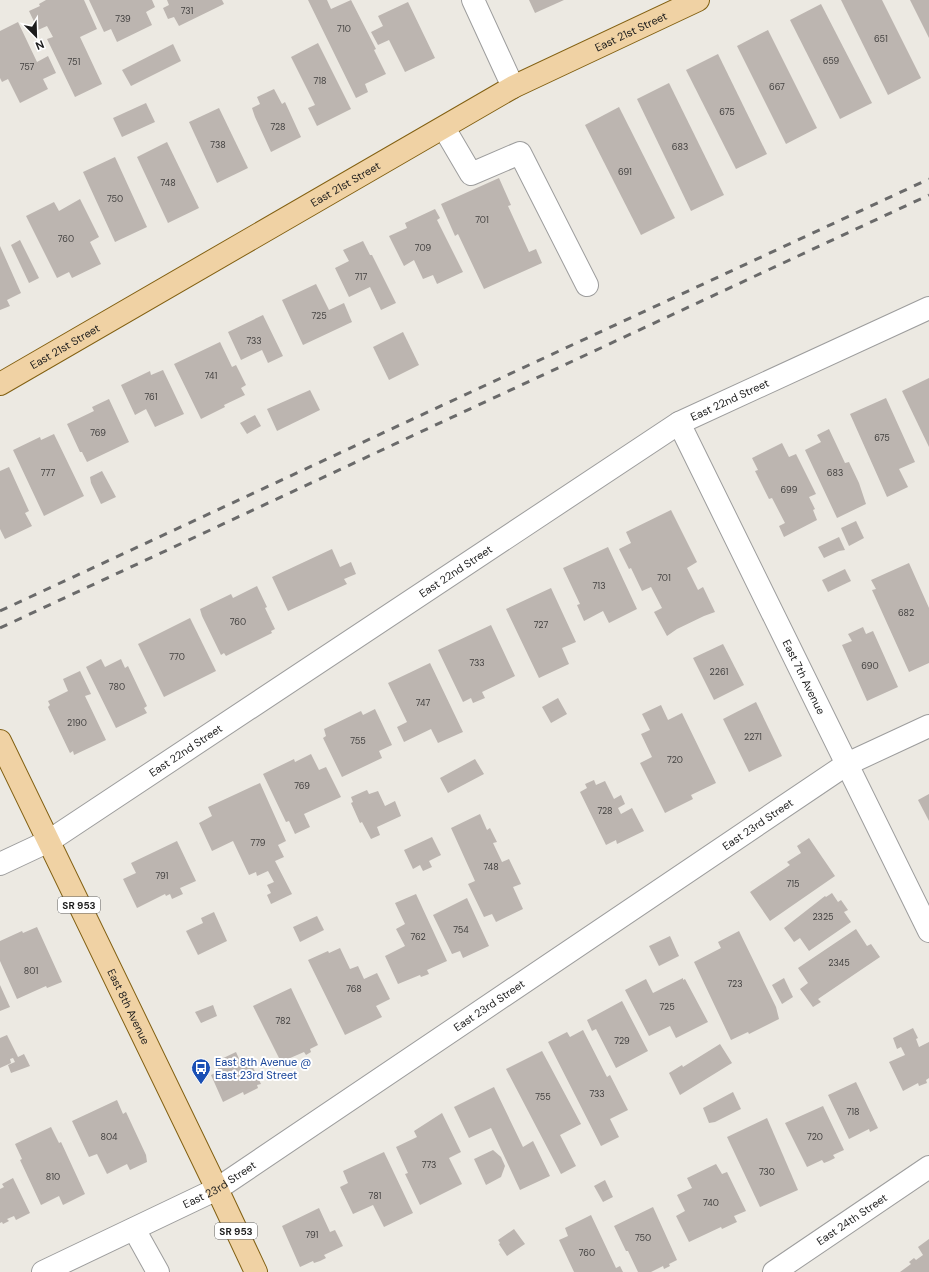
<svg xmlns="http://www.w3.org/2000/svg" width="929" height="1272" font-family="'DM Sans',sans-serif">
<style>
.building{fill:#bcb5b0}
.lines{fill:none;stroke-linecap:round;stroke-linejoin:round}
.minor-casing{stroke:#9d9d9d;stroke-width:24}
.major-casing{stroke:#826012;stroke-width:24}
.minor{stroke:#fff;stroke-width:22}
.major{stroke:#f0d2a4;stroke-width:22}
.rail{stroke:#6a6a6a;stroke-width:3;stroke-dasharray:8 8;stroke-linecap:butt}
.labels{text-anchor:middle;stroke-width:4;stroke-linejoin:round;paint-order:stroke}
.number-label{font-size:9px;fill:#444241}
.shield{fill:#fff;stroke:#606060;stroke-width:1}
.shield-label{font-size:10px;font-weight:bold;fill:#1c1c1c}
.street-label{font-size:11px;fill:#1c1c1c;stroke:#fff}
.transit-label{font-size:11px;fill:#164399;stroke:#fff;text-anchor:start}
</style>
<rect width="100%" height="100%" fill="#ece9e2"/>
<g class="building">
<polygon points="46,0 84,0 97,29 80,37 102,84 75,97 47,39 53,37 47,26 38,30 29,11 40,6 39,4"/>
<polygon points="89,0 152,0 155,7 146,12 152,25 117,42 111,29 104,32"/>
<polygon points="167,0 222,0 224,4 179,26 174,17 168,19 163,8 169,5"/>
<polygon points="308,0 327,0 331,9 351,0 376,49 374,50 386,74 365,84 368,92 356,98"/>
<polygon points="529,0 564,0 535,13"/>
<polygon points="841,0 882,0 921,78 888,95"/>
<polygon points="910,0 929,0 929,38"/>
<polygon points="408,2 435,58 405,72 389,40 378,45 371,32 383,26 378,16"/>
<polygon points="821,4 872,103 840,119 790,20"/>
<polygon points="18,22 37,62 48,56 56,73 43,79 48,89 20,103 8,79 2,82 0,78 0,31"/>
<polygon points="768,30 817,128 786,144 737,46"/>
<polygon points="318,43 351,109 317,126 308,108 315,105 291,57"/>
<polygon points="173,44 181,61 131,86 122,70"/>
<polygon points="718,54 767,154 736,169 686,70"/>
<polygon points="669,83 724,195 691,211 637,99"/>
<polygon points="274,89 282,104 285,102 301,137 271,152 255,117 252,108 260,104 257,97"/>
<polygon points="146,103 155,122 122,137 113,118"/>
<polygon points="619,107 675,218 641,235 585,125"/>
<polygon points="219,108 248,168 217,183 189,122"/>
<polygon points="167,142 199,208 168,223 137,157"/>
<polygon points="115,157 147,227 115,242 83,172"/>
<polygon points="499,178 511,205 508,206 529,252 536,249 542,263 484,289 458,234 455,236 441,204"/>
<polygon points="80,199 99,237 90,242 101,264 72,278 69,272 57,278 26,216 54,202 59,211"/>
<polygon points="435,209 440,218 437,220 463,272 437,284 433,275 423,279 414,260 404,266 389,236 407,228 405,223"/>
<polygon points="20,240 39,278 29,283 11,245"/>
<polygon points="363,241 370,255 372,255 396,303 381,310 370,287 349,297 335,268 349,261 343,250"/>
<polygon points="0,246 21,293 7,300 10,306 0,310"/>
<polygon points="316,284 329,310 344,303 352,322 303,345 282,300"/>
<polygon points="263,315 283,356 268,363 262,350 241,360 228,332"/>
<polygon points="403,332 419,365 389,380 373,347"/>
<polygon points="220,342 232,367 236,365 246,385 241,388 245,395 224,405 225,407 201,419 174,364"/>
<polygon points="163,370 184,414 155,427 146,409 135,415 121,385 150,371 151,375"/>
<polygon points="929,378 929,447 902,391"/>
<polygon points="310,390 320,410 277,431 267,409"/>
<polygon points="886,398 915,462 899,469 908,487 887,497 850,414"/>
<polygon points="109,399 129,442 87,462 82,452 80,452 67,424 94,411 92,407"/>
<polygon points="255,415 261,426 247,434 240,423"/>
<polygon points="829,429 845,463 849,462 859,483 866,504 837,518 805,450 821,442 817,435"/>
<polygon points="54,434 84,496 44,516 13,450 40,437 41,440"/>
<polygon points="782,443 789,457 796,454 816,494 809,497 815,509 813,510 817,520 784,537 779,526 785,523 772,498 769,499 755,471 758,470 752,458"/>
<polygon points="9,467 29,511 25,513 32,526 5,539 0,529 0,471"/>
<polygon points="102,471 116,497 101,504 91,483 90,477"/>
<polygon points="671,510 697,562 687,568 698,590 703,587 715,612 704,616 677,629 667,636 654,612 662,608 651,587 642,591 631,568 629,569 619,549 631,543 626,532"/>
<polygon points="856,521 864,538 849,546 841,528"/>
<polygon points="839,537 845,550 839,551 824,558 818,547"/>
<polygon points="608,547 637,609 609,623 603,611 584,621 577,605 580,604 563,568"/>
<polygon points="332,549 340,567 351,562 356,574 344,579 347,584 288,611 272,577"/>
<polygon points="909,563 929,608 929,663 909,672 872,590 876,589 871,580"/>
<polygon points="845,569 851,581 828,592 822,580"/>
<polygon points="257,586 267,607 265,608 275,629 271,631 272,633 226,656 224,653 221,655 202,616 200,609 231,594 233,598"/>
<polygon points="551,588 576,642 562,648 569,664 539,678 506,609"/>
<polygon points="190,618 216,671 164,697 138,644"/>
<polygon points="491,625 515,676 482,692 485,698 473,703 471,698 463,702 438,650"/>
<polygon points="863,627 866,634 873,631 898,687 867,701 842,645 852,641 848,634"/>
<polygon points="723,644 744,685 714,700 693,658"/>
<polygon points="101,659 105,667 121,659 125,668 128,666 147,706 144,708 147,713 116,728 86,667"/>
<polygon points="430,663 463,732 438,743 431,729 404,742 397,727 407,722 388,683"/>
<polygon points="80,671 91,694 85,696 106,740 74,755 73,751 70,753 48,707 50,705 48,701 68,691 63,679"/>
<polygon points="558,698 567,714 551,723 542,707"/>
<polygon points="756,702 782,756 749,772 723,719"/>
<polygon points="661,705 668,720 682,713 716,783 691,795 693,799 665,813 640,763 652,757 641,734 650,730 642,714"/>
<polygon points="375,709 392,745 379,751 382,758 342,777 323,738 326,736 324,729 361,711 363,715"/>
<polygon points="311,754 319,770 326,767 341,797 304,814 310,827 295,834 289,821 286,822 263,774 294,759 295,762"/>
<polygon points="475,759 484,774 448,793 440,778"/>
<polygon points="594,780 596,785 605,781 614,799 621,795 625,804 618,808 621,814 632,808 644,831 617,844 616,840 606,845 580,792 587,788 585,784"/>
<polygon points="260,783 286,841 278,845 284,857 275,861 292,894 271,904 267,895 271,893 267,885 274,882 268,871 257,876 256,872 249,875 233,841 212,851 199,823 212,816 208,807"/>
<polygon points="367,790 369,794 378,791 385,806 395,801 401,816 377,827 380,835 371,839 362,822 360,823 351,803 353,802 351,797"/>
<polygon points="929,794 929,821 918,800"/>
<polygon points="480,814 487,830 490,828 497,842 493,843 502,862 509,859 521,884 513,887 523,909 496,922 492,914 484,917 468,884 475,881 451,828"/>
<polygon points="432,837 441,855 429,861 432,867 423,871 420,865 413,869 404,850"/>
<polygon points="809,838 835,876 770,921 750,892 790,865 787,862 801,853 797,846"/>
<polygon points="177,841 196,881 180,888 183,894 172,899 170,894 166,896 165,894 137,908 123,879 136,873 131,863"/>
<polygon points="832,893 838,902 841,900 848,910 844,912 851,922 809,951 800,938 794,942 784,928 825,896 826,897"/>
<polygon points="416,894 447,961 427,970 429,974 421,977 420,975 398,984 385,956 405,946 396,929 405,924 395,903"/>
<polygon points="467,898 489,946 463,958 460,951 452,954 433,915"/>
<polygon points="214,912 227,941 198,955 186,931 203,923 201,918"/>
<polygon points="317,916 324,930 300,942 293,927"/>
<polygon points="37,927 62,982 47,988 46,986 17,999 0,961 0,941 22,931 23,933"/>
<polygon points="856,929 867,946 871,944 880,957 818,999 821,1002 813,1007 800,989 808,983 798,968"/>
<polygon points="739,931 776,1007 779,1019 749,1034 748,1032 731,1040 694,962 721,948 718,942"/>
<polygon points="670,936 679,956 659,966 649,946"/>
<polygon points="340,948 350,969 358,966 364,979 377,973 390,999 376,1006 382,1017 345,1035 308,960 328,951 329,953"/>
<polygon points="683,978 683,980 685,979 708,1022 676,1038 670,1026 649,1036 625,990 646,979 653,993"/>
<polygon points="784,978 793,997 782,1004 772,985"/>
<polygon points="0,985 10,1007 0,1011"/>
<polygon points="291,988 318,1045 310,1049 311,1052 306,1055 304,1052 281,1062 253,1006"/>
<polygon points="622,1001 648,1051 616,1068 596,1029 592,1031 587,1020"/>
<polygon points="213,1005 217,1016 201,1023 195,1012"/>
<polygon points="913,1028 918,1038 916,1039 919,1047 929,1042 929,1078 926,1080 927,1083 919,1086 918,1083 903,1091 889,1062 905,1055 901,1047 897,1049 893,1038"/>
<polygon points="583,1030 607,1077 610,1075 628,1110 610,1119 619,1137 601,1146 548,1042 567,1032 570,1037"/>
<polygon points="7,1035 18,1057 24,1054 30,1066 11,1073 8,1065 15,1062 13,1058 10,1059 11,1063 0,1068 0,1038"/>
<polygon points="720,1044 732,1063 680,1095 669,1073 682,1065 683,1067"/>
<polygon points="542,1051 581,1124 560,1135 576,1166 561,1174 506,1069"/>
<polygon points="236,1052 240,1061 248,1057 261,1084 257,1085 258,1088 244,1095 243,1092 223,1102 211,1075 219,1071 215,1062"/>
<polygon points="856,1082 878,1128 870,1132 869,1129 849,1139 828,1095"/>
<polygon points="494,1087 523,1147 533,1141 550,1176 520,1190 491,1128 469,1138 454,1107"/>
<polygon points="733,1092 741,1109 715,1122 709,1123 703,1108"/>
<polygon points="117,1100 123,1114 126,1112 146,1155 147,1162 130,1170 127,1164 107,1174 97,1154 89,1157 72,1121"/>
<polygon points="823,1106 844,1150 833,1155 835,1158 829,1161 824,1163 822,1160 807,1167 785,1123"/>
<polygon points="442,1113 461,1152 449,1158 462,1184 420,1205 405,1174 408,1173 396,1147 417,1137 414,1131"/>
<polygon points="767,1118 798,1190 760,1207 727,1137"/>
<polygon points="51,1127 59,1143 61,1142 85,1194 63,1205 59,1196 41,1205 20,1160 22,1159 15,1144"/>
<polygon points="493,1150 501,1157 505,1166 501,1177 486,1185 474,1159"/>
<polygon points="384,1152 413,1213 384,1227 373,1205 353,1214 340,1187 348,1183 343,1171"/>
<polygon points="716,1164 722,1174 727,1172 746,1211 734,1216 737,1222 722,1229 721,1227 689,1242 676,1216 685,1211 677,1195 692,1188 687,1178"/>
<polygon points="13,1178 30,1213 16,1220 14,1216 7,1219 9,1221 3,1224 2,1222 0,1223 0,1189 4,1187 2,1184"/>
<polygon points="605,1180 613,1197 603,1202 594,1186"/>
<polygon points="653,1207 677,1260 669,1264 670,1266 664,1269 663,1266 651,1272 638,1272 628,1251 626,1251 614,1226"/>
<polygon points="319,1208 330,1232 335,1230 343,1246 324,1255 326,1258 320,1261 314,1263 313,1261 300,1267 282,1226"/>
<polygon points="591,1215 616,1268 620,1266 623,1272 574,1272 559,1240 568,1236 565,1228"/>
<polygon points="514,1229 525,1244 507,1256 499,1244 500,1243 498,1240"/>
<polygon points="929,1239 929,1272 900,1272 911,1264 909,1262 914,1258 916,1260 923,1255 918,1247"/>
</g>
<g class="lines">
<defs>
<g id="minor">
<polyline points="473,0 513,87"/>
<polyline points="444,128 471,174 520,153 587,285"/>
<path id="s1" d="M679,423L929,931"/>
<path id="s2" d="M0,864L49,841L679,423L929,308"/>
<polyline points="134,1229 158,1272"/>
<path id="s3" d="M43,1272L217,1189L847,764L929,726"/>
<path id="s4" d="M774,1272L929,1167"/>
</g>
<g id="major">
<path id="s5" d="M0,384L513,87L698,0"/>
<path id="s6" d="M0,741L217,1189L256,1272"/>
</g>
</defs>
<use href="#minor" class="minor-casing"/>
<use href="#major" class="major-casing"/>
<use href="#minor" class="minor"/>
<use href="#major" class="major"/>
<g class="rail">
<polyline points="0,611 929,179"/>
<polyline points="0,628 929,195"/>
</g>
</g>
<defs>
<symbol id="bus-pin" viewBox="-11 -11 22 30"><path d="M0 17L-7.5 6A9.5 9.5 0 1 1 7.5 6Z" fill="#1a4fb4" stroke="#fff"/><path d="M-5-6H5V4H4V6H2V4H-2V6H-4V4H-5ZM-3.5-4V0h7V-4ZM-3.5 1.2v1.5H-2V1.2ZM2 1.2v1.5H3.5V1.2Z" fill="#fff"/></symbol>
</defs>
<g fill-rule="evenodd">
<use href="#bus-pin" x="190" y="1057" width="22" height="30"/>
</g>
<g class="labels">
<g class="number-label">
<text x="187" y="14">731</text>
<text x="123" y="22">739</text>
<text x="344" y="32">710</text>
<text x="881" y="42">651</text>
<text x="831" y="64">659</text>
<text x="74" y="65">751</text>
<text x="27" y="70">757</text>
<text x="320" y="84">718</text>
<text x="777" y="90">667</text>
<text x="727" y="115">675</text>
<text x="278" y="130">728</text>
<text x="218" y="148">738</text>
<text x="680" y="150">683</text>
<text x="625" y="175">691</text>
<text x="168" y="186">748</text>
<text x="115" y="202">750</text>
<text x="482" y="223">701</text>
<text x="66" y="242">760</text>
<text x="423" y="251">709</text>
<text x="361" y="280">717</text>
<text x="319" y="319">725</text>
<text x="254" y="344">733</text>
<text x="211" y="379">741</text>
<text x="151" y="400">761</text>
<text x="98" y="436">769</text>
<text x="882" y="441">675</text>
<text x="48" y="476">777</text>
<text x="835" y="476">683</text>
<text x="789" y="493">699</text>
<text x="664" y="581">701</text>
<text x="599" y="589">713</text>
<text x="906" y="616">682</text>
<text x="238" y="625">760</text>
<text x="541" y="628">727</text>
<text x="177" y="660">770</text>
<text x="477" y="666">733</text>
<text x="870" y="669">690</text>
<text x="719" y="675">2261</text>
<text x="117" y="690">780</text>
<text x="423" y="706">747</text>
<text x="77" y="726">2190</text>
<text x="753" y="740">2271</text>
<text x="358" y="744">755</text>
<text x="675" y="763">720</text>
<text x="302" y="789">769</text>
<text x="605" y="814">728</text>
<text x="258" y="846">779</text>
<text x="491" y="870">748</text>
<text x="162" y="879">791</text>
<text x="793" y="887">715</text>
<text x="823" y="920">2325</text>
<text x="461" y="933">754</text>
<text x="418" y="940">762</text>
<text x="839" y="966">2345</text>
<text x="31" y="974">801</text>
<text x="735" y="987">723</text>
<text x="354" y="992">768</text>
<text x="667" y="1010">725</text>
<text x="283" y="1024">782</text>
<text x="622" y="1044">729</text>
<text x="597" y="1097">733</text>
<text x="543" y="1100">755</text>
<text x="853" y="1115">718</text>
<text x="109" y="1140">804</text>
<text x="815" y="1140">720</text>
<text x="429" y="1168">773</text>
<text x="767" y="1175">730</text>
<text x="53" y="1180">810</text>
<text x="375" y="1199">781</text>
<text x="711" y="1206">740</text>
<text x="312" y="1238">791</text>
<text x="643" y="1241">750</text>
<text x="587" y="1256">760</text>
</g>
<g class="shield">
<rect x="58" y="897" width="42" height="16" rx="3"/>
<rect x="215" y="1223" width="42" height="16" rx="3"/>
</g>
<g class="shield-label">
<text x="79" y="909">SR 953</text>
<text x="236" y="1235">SR 953</text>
</g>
<g class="street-label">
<text dy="4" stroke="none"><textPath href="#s5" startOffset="723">East 21st Street</textPath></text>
<text dy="4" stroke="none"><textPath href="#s5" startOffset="399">East 21st Street</textPath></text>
<text dy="4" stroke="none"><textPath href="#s5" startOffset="75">East 21st Street</textPath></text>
<text dy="4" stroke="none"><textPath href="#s2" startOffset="866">East 22nd Street</textPath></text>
<text dy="4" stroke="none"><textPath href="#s2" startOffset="542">East 22nd Street</textPath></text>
<text dy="4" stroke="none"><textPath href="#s1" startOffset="283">East 7th Avenue</textPath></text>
<text dy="4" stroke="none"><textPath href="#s2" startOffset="218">East 22nd Street</textPath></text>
<text dy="4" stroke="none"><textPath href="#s3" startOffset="845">East 23rd Street</textPath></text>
<text dy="4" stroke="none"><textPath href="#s3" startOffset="521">East 23rd Street</textPath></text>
<text dy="4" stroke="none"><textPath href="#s6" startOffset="295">East 8th Avenue</textPath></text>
<text dy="4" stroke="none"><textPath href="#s3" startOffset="197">East 23rd Street</textPath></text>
<text dy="4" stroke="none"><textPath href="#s4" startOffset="94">East 24th Street</textPath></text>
</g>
<g class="transit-label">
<text x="215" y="1066">East 8th Avenue @<tspan x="215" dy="13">East 23rd Street</tspan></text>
</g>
</g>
<g transform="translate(36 36) rotate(157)" stroke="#ffffff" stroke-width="3" paint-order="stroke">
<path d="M0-3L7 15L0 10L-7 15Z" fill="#1c1c1c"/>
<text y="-6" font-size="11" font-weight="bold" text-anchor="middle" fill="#1c1c1c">N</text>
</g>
</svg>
